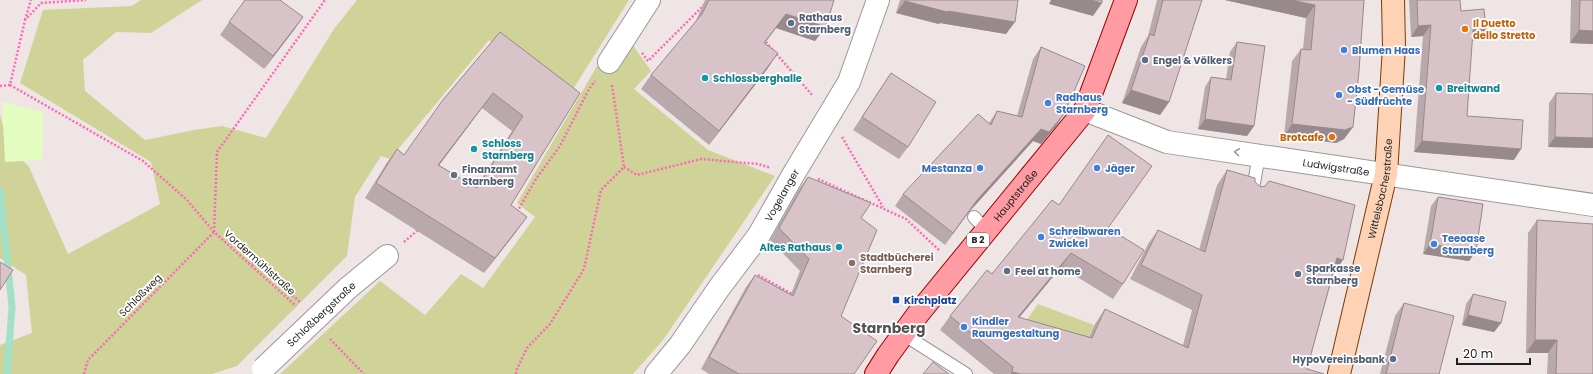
<svg xmlns="http://www.w3.org/2000/svg" width="1593" height="374" font-family="Poppins,sans-serif">
<style>
.forest{fill:#cfd397}
.park{fill:#e2fdbf}
.lines{fill:none;stroke-linecap:round;stroke-linejoin:round}
.stream{stroke:#a2e1c7;stroke-width:7}
.lane-casing{stroke:#999;stroke-width:14}
.street-casing{stroke:#999;stroke-width:24}
.secondary-casing{stroke:#7c3a00;stroke-width:24}
.primary-casing{stroke:#9a0400;stroke-width:24}
.path{stroke:#ff67b9;stroke-width:2.5;stroke-dasharray:2 2;stroke-linecap:butt}
.lane{stroke:#fff;stroke-width:12}
.street{stroke:#fff;stroke-width:22}
.secondary{stroke:#fed3b5;stroke-width:22}
.primary{stroke:#ff9ba3;stroke-width:22}
.street-bridge-casing{stroke:#999;stroke-width:24;stroke-linecap:butt}
.street-bridge{stroke:#fff;stroke-width:22}
.wall{fill:#baa9ac;fill-rule:evenodd}
.shaded-wall{fill:#97898c}
.building{fill:#d8c4c8;stroke:#97898c;fill-rule:evenodd}
.oneway{stroke:#9a9a9a}
.service-dot{fill:#5c6f8a;stroke:#fff;stroke-width:1.5}
.food-dot{fill:#e8710a;stroke:#fff;stroke-width:1.5}
.shop-dot{fill:#3f7fe0;stroke:#fff;stroke-width:1.5}
.culture-dot{fill:#0f9aa8;stroke:#fff;stroke-width:1.5}
.education-dot{fill:#8d6e63;stroke:#fff;stroke-width:1.5}
.transit-dot{fill:#1a4fb4;stroke:#fff;stroke-width:1.5}
.labels{text-anchor:middle;stroke-width:3.5;stroke-linejoin:round;paint-order:stroke}
.shield{fill:#fff;stroke:#626262;stroke-width:1}
.shield-label{font-size:9px;font-weight:bold;fill:#1f1f1f}
.service-label{font-size:10px;font-weight:bold;fill:#4e5e75;stroke:#fff;text-anchor:start}
.food-label{font-size:10px;font-weight:bold;fill:#c56008;stroke:#fff;text-anchor:start}
.shop-label{font-size:10px;font-weight:bold;fill:#366cbe;stroke:#fff;text-anchor:start}
.culture-label{font-size:10px;font-weight:bold;fill:#0d838f;stroke:#fff;text-anchor:start}
.street-label{font-size:10px;fill:#1f1f1f;stroke:#fff}
.education-label{font-size:10px;font-weight:bold;fill:#785e54;stroke:#fff;text-anchor:start}
.transit-label{font-size:10px;font-weight:bold;fill:#164399;stroke:#fff;text-anchor:start}
.district-label{font-size:14px;font-weight:bold;fill:#525252;stroke:#fff}
</style>
<rect width="100%" height="100%" fill="#f0e5e5"/>
<g class="forest">
<polygon points="141,0 202,0 151,33 116,32 83,60 85,91 145,140 194,130 222,126 266,138 334,29 357,0 629,0 567,99 489,40 390,159 381,156 355,197 347,256 237,366 212,374 0,374 0,345 32,333 26,275 0,258 0,115 9,147 29,167 68,254 160,204 151,162 20,83 43,10 132,6"/>
<polygon points="630,41 651,71 634,89 708,150 775,176 663,340 633,374 280,374 380,281 425,315 461,274 483,288 535,217 517,203 597,66 607,72"/>
<polygon points="1038,304 1094,325 1084,347 1016,335"/>
</g>
<polygon class="park" points="2,102 43,112 42,160 5,162"/>
<g class="lines">
<polyline class="stream" points="0,190 12,307 7,374"/>
<defs>
<g id="lane">
<polyline points="1252,194 1259,155"/>
<polyline points="974,217 986,230"/>
<polyline points="903,334 966,374"/>
</g>
<g id="street">
<polyline points="609,62 649,0"/>
<path id="s1" d="M1085,110L1167,142L1593,205"/>
<polyline points="348,288 387,256"/>
<path id="s2" d="M656,374L680,345L719,288L759,235L793,175L849,82L878,0"/>
</g>
<g id="secondary">
<path id="s3" d="M1339,374L1386,174L1394,47L1393,0"/>
</g>
<g id="primary">
<path id="s4" d="M876,374L888,355L918,314L1085,110L1126,0"/>
</g>
</defs>
<use href="#lane" class="lane-casing"/>
<use href="#street" class="street-casing"/>
<use href="#secondary" class="secondary-casing"/>
<use href="#primary" class="primary-casing"/>
<g class="path">
<polyline points="25,20 31,0"/>
<polyline points="766,42 813,96"/>
<polyline points="642,53 648,61 704,5"/>
<polyline points="10,85 143,161 187,200 214,232 296,306"/>
<polyline points="612,85 624,167"/>
<polyline points="0,86 10,85 25,20 41,3 86,0"/>
<polyline points="842,137 883,207"/>
<polyline points="624,167 637,175 701,159 758,164 771,168"/>
<polyline points="818,179 906,219 940,251"/>
<polyline points="517,212 536,179 560,146 589,89 595,81"/>
<polyline points="214,232 217,152 325,0"/>
<polyline points="404,242 419,229"/>
<polyline points="248,263 259,265 300,302"/>
<polyline points="758,275 794,295"/>
<polyline points="855,326 864,331 875,332"/>
<polyline points="330,339 364,374"/>
<polyline points="84,374 88,360 214,232"/>
<polyline points="516,374 517,369 527,348 550,324 584,269 601,190 624,167"/>
</g>
<use href="#lane" class="lane"/>
<use href="#street" class="street"/>
<use href="#secondary" class="secondary"/>
<use href="#primary" class="primary"/>
<defs>
<polyline id="street-bridge" points="263,369 348,288"/>
</defs>
<use href="#street-bridge" class="street-bridge-casing"/>
<use href="#street-bridge" class="street-bridge"/>
</g>
<g class="wall">
<polygon points="705,0 834,0 815,41 776,28 765,43 768,68 709,145 641,89 651,75 695,23"/>
<polygon points="900,0 1018,0 1006,34 940,23 939,24 896,13"/>
<polygon points="1157,0 1202,0 1169,102 1160,115 1122,103 1141,47 1148,36"/>
<polygon points="1225,0 1364,0 1353,127 1344,139 1336,143 1284,136 1292,61 1301,49 1303,49 1306,18"/>
<polygon points="1409,0 1460,0 1461,11 1486,29 1478,40 1472,40 1467,116 1514,160 1414,152 1423,36 1411,37"/>
<polygon points="1571,0 1593,0 1593,44 1570,43"/>
<polygon points="303,17 294,30 264,69 220,35 229,22"/>
<path d="M500,32L580,93L511,205L516,232L484,273L365,198L386,164L397,149L404,155ZM482,108L512,131L476,188L439,165Z"/>
<polygon points="1237,42 1254,126 1247,136 1198,129 1205,87 1211,77 1226,79 1230,52"/>
<polygon points="1041,47 1064,114 1056,126 1041,144 1033,141 969,212 945,245 895,206 903,194 989,123 997,111 1017,116 1033,59"/>
<polygon points="891,73 908,147 899,159 853,130"/>
<polygon points="1556,93 1593,94 1593,148 1548,147 1549,103"/>
<polygon points="1227,170 1255,182 1333,275 1307,369 1324,374 994,374 940,330 950,316 1059,205 1108,228 1123,284 1113,299 1061,267 1019,318 1089,337 1095,324 1105,309 1183,345 1192,310 1130,279 1148,244 1158,230 1199,250 1217,185"/>
<polygon points="808,177 861,218 841,316 854,374 709,374 701,369 746,287 755,275 791,294 800,271 770,240 799,189"/>
<polygon points="1438,197 1476,251 1469,261 1423,254 1431,206"/>
<polygon points="1537,220 1593,374 1547,374 1548,353 1526,353 1528,233"/>
<polygon points="1473,294 1501,323 1494,332 1462,325 1466,304"/>
<polygon points="1404,303 1439,374 1380,374 1395,316"/>
</g>
<g class="shaded-wall">
<polygon points="1051,0 1090,0 1102,3 1093,16 1049,4"/>
<polygon points="1225,0 1291,0 1315,5 1306,18"/>
<polygon points="905,1 948,11 1015,22 1006,34 940,23 939,24 896,13"/>
<polygon points="786,14 826,27 815,41 776,28 754,57"/>
<polygon points="303,17 294,30 264,69 273,56"/>
<polygon points="1431,25 1423,36 1411,37 1418,26"/>
<polygon points="1486,29 1478,40 1465,41 1473,30"/>
<polygon points="1579,30 1593,31 1593,44 1570,43"/>
<polygon points="778,53 768,68 709,145 719,131"/>
<polygon points="1131,90 1169,102 1160,115 1122,103"/>
<polygon points="493,93 482,108 428,180 438,165"/>
<polygon points="1064,114 1056,126 1041,144 1033,141 969,212 945,245 977,200 1041,129"/>
<polygon points="1205,119 1254,126 1247,136 1198,129"/>
<polygon points="1292,124 1353,127 1344,139 1336,143 1284,136"/>
<polygon points="1555,137 1593,138 1593,148 1548,147"/>
<polygon points="1422,141 1521,149 1514,160 1414,152"/>
<polygon points="527,217 516,232 484,273 495,258"/>
<polygon points="1430,244 1476,251 1469,261 1423,254"/>
<polygon points="1071,253 1061,267 1007,332 1018,317"/>
<polygon points="1337,258 1343,260 1333,275 1327,273"/>
<polygon points="1468,315 1501,323 1494,332 1462,325"/>
<polygon points="1535,340 1557,340 1548,353 1526,353"/>
<polygon points="1012,372 1021,374 1011,374"/>
</g>
<g class="building">
<polygon points="245,0 280,0 303,17 273,56 229,22"/>
<polygon points="709,0 834,0 826,27 786,14 764,43 778,53 719,131 651,75 702,14"/>
<polygon points="905,0 1018,0 1015,22 948,11 947,12 905,1"/>
<polygon points="1090,0 1102,0 1102,3"/>
<polygon points="1163,0 1202,0 1169,102 1131,90 1150,34 1154,36"/>
<polygon points="1291,0 1364,0 1359,71 1353,127 1345,130 1292,124 1301,49 1311,50 1315,5"/>
<polygon points="1417,0 1460,0 1461,11 1484,9 1486,29 1473,30 1467,116 1523,120 1521,149 1422,141 1431,25 1418,26"/>
<polygon points="1580,0 1593,0 1593,31 1579,30"/>
<path d="M500,32L580,93L511,205L527,217L495,258L376,183L397,149L404,155L442,101ZM493,93L523,116L477,188L438,165Z"/>
<polygon points="1237,42 1265,46 1254,126 1205,119 1211,77 1231,80"/>
<polygon points="1041,47 1085,66 1064,114 1049,132 1041,129 977,200 953,233 903,194 978,114 991,125 997,111 1022,117"/>
<polygon points="891,73 936,102 908,147 862,117"/>
<polygon points="1556,93 1593,94 1593,138 1555,137"/>
<polygon points="1108,135 1152,166 1108,228 1144,250 1123,284 1071,253 1018,317 1092,338 1105,309 1188,348 1202,295 1141,265 1158,230 1205,252 1227,170 1255,178 1255,182 1261,187 1265,186 1269,181 1355,205 1343,260 1337,258 1307,369 1324,374 1021,374 1012,372 1013,367 950,316 987,270 992,274 1052,200 1059,205"/>
<polygon points="808,177 871,203 861,218 877,230 841,316 877,341 854,374 739,374 709,357 755,275 793,296 809,259 779,228"/>
<polygon points="1438,197 1483,204 1476,251 1430,244"/>
<polygon points="1537,220 1593,224 1593,374 1556,374 1557,340 1535,340"/>
<polygon points="0,262 13,270 0,290"/>
<polygon points="1473,294 1506,302 1501,323 1468,315"/>
<polygon points="1404,303 1454,316 1439,374 1386,374"/>
<polygon points="933,362 949,374 923,374"/>
</g>
<defs><path id="oneway-chevron" d="M-2-3.5L2.5 0L-2 3.5" fill="none" stroke-width="1.6" stroke-linecap="round" stroke-linejoin="round"/></defs>
<use class="oneway" href="#oneway-chevron" transform="translate(1237 152) rotate(-172)"/>
<g class="service-dot">
<circle cx="791" cy="23" r="4"/>
<circle cx="1145" cy="60" r="4"/>
<circle cx="454" cy="175" r="4"/>
<circle cx="1007" cy="271" r="4"/>
<circle cx="1298" cy="274" r="4"/>
<circle cx="1393" cy="359" r="4"/>
</g>
<g class="food-dot">
<circle cx="1465" cy="29" r="4"/>
<circle cx="1332" cy="137" r="4"/>
</g>
<g class="shop-dot">
<circle cx="1344" cy="50" r="4"/>
<circle cx="1339" cy="95" r="4"/>
<circle cx="1048" cy="103" r="4"/>
<circle cx="980" cy="168" r="4"/>
<circle cx="1097" cy="168" r="4"/>
<circle cx="1041" cy="237" r="4"/>
<circle cx="1434" cy="244" r="4"/>
<circle cx="964" cy="327" r="4"/>
</g>
<g class="culture-dot">
<circle cx="705" cy="78" r="4"/>
<circle cx="1439" cy="88" r="4"/>
<circle cx="474" cy="149" r="4"/>
<circle cx="839" cy="247" r="4"/>
</g>
<circle class="education-dot" cx="852" cy="263" r="4"/>
<rect class="transit-dot" x="892" y="296" width="8" height="8" rx="2"/>
<g class="labels">
<rect class="shield" x="967" y="233" width="22" height="14" rx="3"/>
<g class="shield-label">
<text x="978" y="243">B 2</text>
</g>
<g class="service-label">
<text x="799" y="21">Rathaus<tspan x="799" dy="12">Starnberg</tspan></text>
<text x="1153" y="64">Engel &amp; Völkers</text>
<text x="462" y="173">Finanzamt<tspan x="462" dy="12">Starnberg</tspan></text>
<text x="1306" y="272">Sparkasse<tspan x="1306" dy="12">Starnberg</tspan></text>
<text x="1015" y="275">Feel at home</text>
<text x="1385" y="363" text-anchor="end">HypoVereinsbank</text>
</g>
<g class="food-label">
<text x="1473" y="27">Il Duetto<tspan x="1473" dy="12">dello Stretto</tspan></text>
<text x="1324" y="141" text-anchor="end">Brotcafe</text>
</g>
<g class="shop-label">
<text x="1352" y="54">Blumen Haas</text>
<text x="1347" y="93">Obst - Gemüse<tspan x="1347" dy="12">- Südfrüchte</tspan></text>
<text x="1056" y="101">Radhaus<tspan x="1056" dy="12">Starnberg</tspan></text>
<text x="972" y="172" text-anchor="end">Mestanza</text>
<text x="1105" y="172">Jäger</text>
<text x="1049" y="235">Schreibwaren<tspan x="1049" dy="12">Zwickel</tspan></text>
<text x="1442" y="242">Teeoase<tspan x="1442" dy="12">Starnberg</tspan></text>
<text x="972" y="325">Kindler<tspan x="972" dy="12">Raumgestaltung</tspan></text>
</g>
<g class="culture-label">
<text x="713" y="82">Schlossberghalle</text>
<text x="1447" y="92">Breitwand</text>
<text x="482" y="147">Schloss<tspan x="482" dy="12">Starnberg</tspan></text>
<text x="831" y="251" text-anchor="end">Altes Rathaus</text>
</g>
<g class="street-label">
<text dy="4" stroke="none"><textPath href="#s1" startOffset="259">Ludwigstraße</textPath></text>
<text dy="4" stroke="none"><textPath href="#s3" startOffset="190">Wittelsbacherstraße</textPath></text>
<text dy="4" stroke="none"><textPath href="#s2" startOffset="219">Vogelanger</textPath></text>
<text dy="4" stroke="none"><textPath href="#s4" startOffset="227">Hauptstraße</textPath></text>
<text transform="translate(260 262) rotate(42)" y="4">Vordermühlstraße</text>
<text transform="translate(140 295) rotate(-45)" y="4">Schloßweg</text>
<text transform="translate(321 314) rotate(-43)" y="4">Schloßbergstraße</text>
</g>
<g class="education-label">
<text x="860" y="261">Stadtbücherei<tspan x="860" dy="12">Starnberg</tspan></text>
</g>
<g class="transit-label">
<text x="904" y="304">Kirchplatz</text>
</g>
<g class="district-label">
<text x="889" y="333">Starnberg</text>
</g>
</g>
<path d="M1457 358v6h73v-6" fill="none" stroke="#1f1f1f" stroke-width="2"/>
<text x="1463" y="358" font-size="12" fill="#1f1f1f" stroke="#ffffff" stroke-width="3" paint-order="stroke">20 m</text>
</svg>
